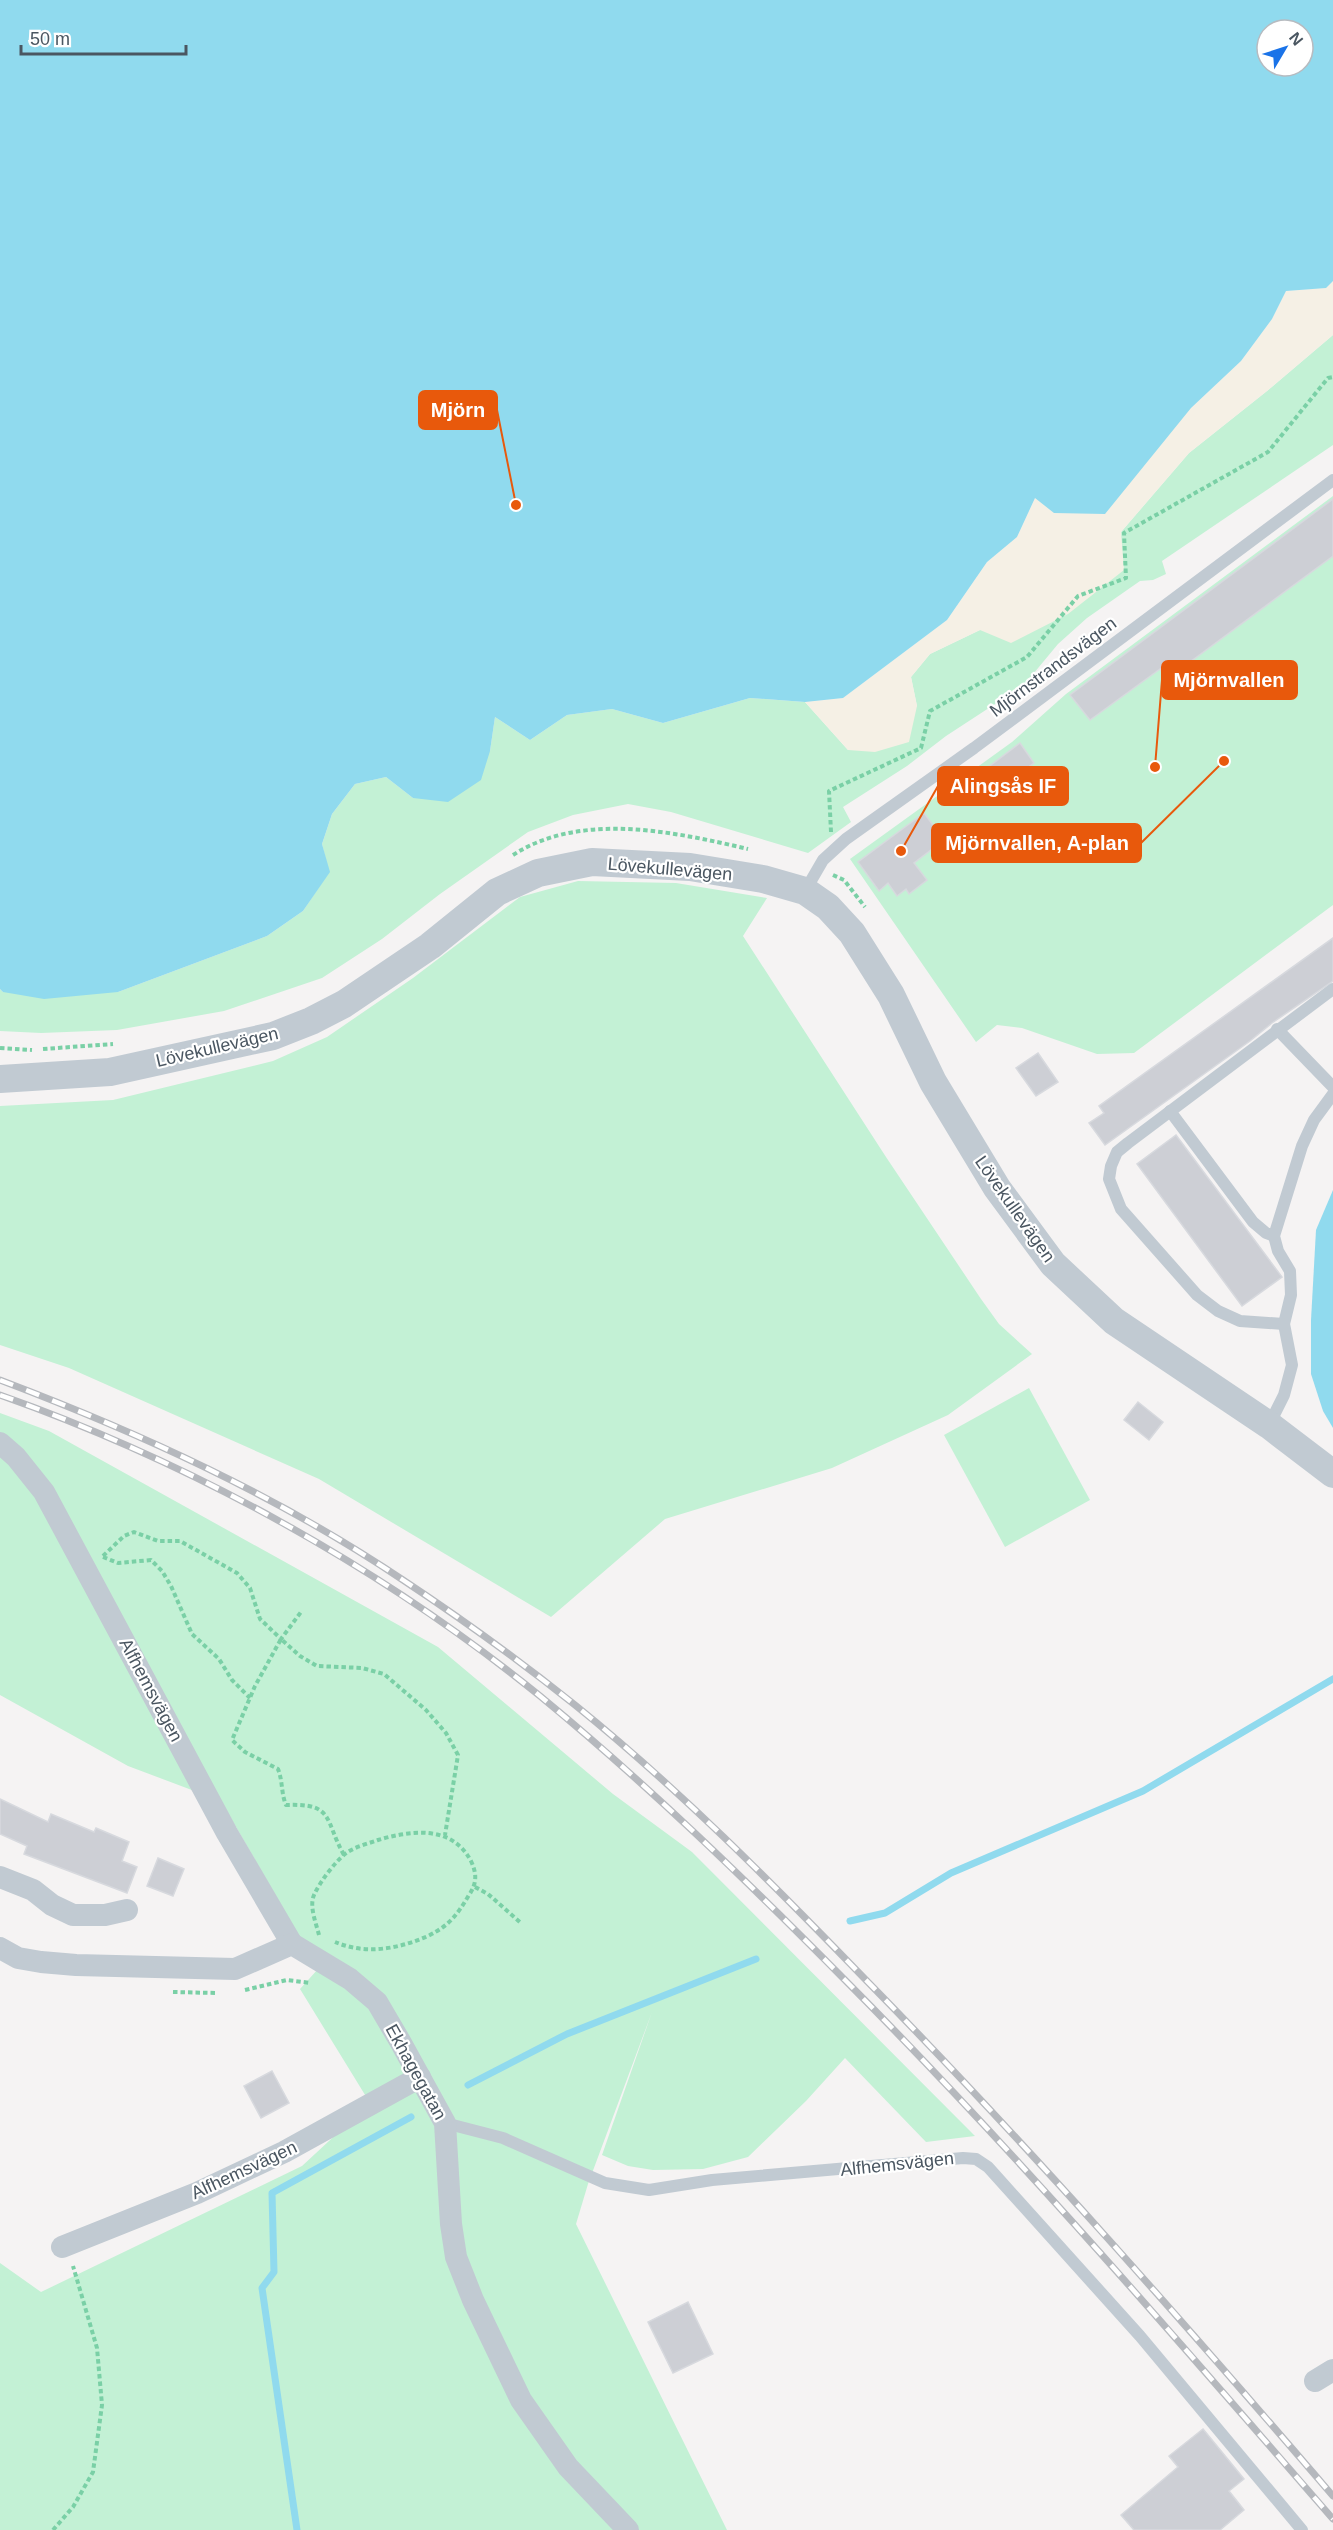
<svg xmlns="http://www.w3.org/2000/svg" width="1333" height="2530" font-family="Arial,sans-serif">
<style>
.green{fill:#c3f1d5}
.sand{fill:#f5f0e5}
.water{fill:#90daee;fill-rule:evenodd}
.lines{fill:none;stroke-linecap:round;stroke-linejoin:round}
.stream{stroke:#90daee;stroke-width:7}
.building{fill:#cdcfd5;stroke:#d7d9de;stroke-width:1.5}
.path{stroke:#7ad0a6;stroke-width:4;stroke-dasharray:4.5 3;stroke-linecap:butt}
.service{stroke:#c1cad2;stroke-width:12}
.minor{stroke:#c1cad2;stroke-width:22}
.tertiary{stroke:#c1cad2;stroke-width:28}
.rail-casing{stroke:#b5b8bd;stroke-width:7}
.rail{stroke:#fff;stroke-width:4.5;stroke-dasharray:14;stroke-linecap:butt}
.labels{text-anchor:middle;stroke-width:4.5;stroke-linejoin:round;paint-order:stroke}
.street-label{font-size:18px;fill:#4a5661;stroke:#fff}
.leader{fill:none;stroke:#e8590c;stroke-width:2}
.callout-dot{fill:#e8590c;stroke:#fff;stroke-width:2}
.callout{fill:#e8590c;stroke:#e8590c;stroke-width:2}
.callout-label{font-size:20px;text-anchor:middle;font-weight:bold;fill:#fff}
</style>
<rect width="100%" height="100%" fill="#f5f3f3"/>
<g class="green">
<polygon points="1333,335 1333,445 1162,561 1166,574 1153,580 1140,581 1087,618 1058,644 1024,685 946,736 907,766 843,807 851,822 808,853 671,812 628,804 573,815 528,832 440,894 382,939 322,978 224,1011 117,1030 41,1033 0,1031 0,989 3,992 118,992 267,936 303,911 329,872 322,844 332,814 355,784 386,777 413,798 490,751 495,717 530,740 567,715 612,709 663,723 750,698 805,702 848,750 917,706 911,677 930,654 980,630 1121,532 1189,453 1267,391"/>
<polygon points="1333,496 1333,905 1134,1053 1097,1054 1022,1028 997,1025 976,1042 850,859 1012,742 1066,694"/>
<polygon points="578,881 676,883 767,898 743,936 886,1157 981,1299 999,1324 1032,1354 948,1415 832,1468 665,1519 551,1617 319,1479 69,1368 0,1345 0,1106 113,1100 273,1061 327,1037 413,978 520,897"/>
<polygon points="1029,1388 1090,1500 1005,1547 944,1435"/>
<polygon points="0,1413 49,1431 438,1647 613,1794 692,1852 975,2136 926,2142 845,2058 806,2101 748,2157 703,2169 653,2170 628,2166 602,2155 652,2012 588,2184 576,2224 727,2530 0,2530 0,2263 41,2292 302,2166 370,2103 300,1989 318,1969 221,1801 128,1766 0,1695"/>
</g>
<polygon class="sand" points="1333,281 1333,335 1267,391 1189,453 1121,532 1124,570 1068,614 1011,643 980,630 930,654 911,677 917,706 909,742 875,752 848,750 805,702 843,698 947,620 987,562 1017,537 1035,498 1191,408 1241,361 1272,319 1286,291 1326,288"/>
<g class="water">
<path d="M0,0H1333V281L1326,288L1286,291L1272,319L1241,361L1191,408L1105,514L1054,513L1035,498L1017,537L987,562L947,620L843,698L805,702L750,698L663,723L612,709L567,715L530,740L495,717L490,751L481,780L448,802L413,798L386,777L355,784L332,814L322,844L330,872L303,911L267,936L118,992L44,999L3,992L0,989ZM1267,30H1303V66H1267Z"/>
<polygon points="1333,1190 1333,1428 1323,1411 1311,1374 1311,1320 1316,1230"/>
</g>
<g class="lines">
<g class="stream">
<polyline points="850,1921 885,1913 951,1873 1143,1791 1333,1679"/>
<polyline points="468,2085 567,2034 756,1959"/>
<polyline points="297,2530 262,2288 274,2272 272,2193 411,2117"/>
</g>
</g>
<g class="building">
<polygon points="1333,499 1333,556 1167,679 1160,669 1090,720 1070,695"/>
<polygon points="1020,743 1034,763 1001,787 987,768"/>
<polygon points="924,813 944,840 914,863 927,880 909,894 906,889 897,896 888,883 879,891 858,862"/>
<polygon points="1333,938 1333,981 1272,1023 1250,1041 1105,1145 1089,1123 1104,1113 1099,1106"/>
<polygon points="1038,1053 1058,1082 1036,1096 1016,1068"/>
<polygon points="1176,1135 1282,1277 1242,1306 1137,1164"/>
<polygon points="1138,1402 1163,1422 1149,1440 1124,1420"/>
<polygon points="0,1799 48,1822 51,1814 94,1832 96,1828 129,1842 122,1861 137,1867 127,1893 24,1854 27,1846 0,1834"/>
<polygon points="158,1858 184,1869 173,1896 147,1886"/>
<polygon points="272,2071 289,2103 261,2118 244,2086"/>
<polygon points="688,2302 713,2354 673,2373 648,2322"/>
<polygon points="1203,2429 1244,2479 1229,2491 1244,2510 1220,2530 1134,2530 1121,2515 1178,2467 1169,2456"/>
</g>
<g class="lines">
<g class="path">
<polyline points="831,832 829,791 921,748 930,711 1027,657 1078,596 1126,578 1124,533 1268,452 1328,378 1333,377"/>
<path d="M513,855C581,811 675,832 748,849"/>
<polyline points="833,875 844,880 865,907"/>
<polyline points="0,1048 32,1050"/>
<polyline points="43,1049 113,1044"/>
<polyline points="103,1556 124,1536 134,1532 158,1541 180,1541 237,1573 250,1588 260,1619 281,1639 301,1612"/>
<polyline points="103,1557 118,1563 151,1560 162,1571 171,1586 192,1634 219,1659 232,1680 250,1698"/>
<path d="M344,1855C324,1820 335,1803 286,1805C281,1793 283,1782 278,1769L245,1752L232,1740L255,1686L281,1639L300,1656L317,1666L362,1668L384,1674L426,1710L446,1733L458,1755L445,1835"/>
<polyline points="475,1887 488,1894 521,1923"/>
<path d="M319,1935C316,1923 309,1906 314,1895C320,1882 334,1863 345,1854C354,1847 367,1844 378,1840C412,1830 452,1825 471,1861C477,1874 477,1883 469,1895C457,1915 450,1925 428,1936C398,1949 366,1955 335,1942"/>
<polyline points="245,1990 287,1980 311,1983"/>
<polyline points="173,1992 216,1993"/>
<polyline points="53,2530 73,2507 93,2472 102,2405 97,2348 73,2266"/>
</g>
<g class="service">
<polyline points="805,891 823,860 846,839 974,748 1333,480"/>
<polyline points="1277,1029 1333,1087"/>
<polyline points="1170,1111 1253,1222 1266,1233 1274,1236"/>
<polyline points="1284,1324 1240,1321 1218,1311 1197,1295 1121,1209 1109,1179 1111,1166 1117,1152 1128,1143 1333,989"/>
<polyline points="1269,1425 1284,1395 1292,1365 1284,1324 1291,1295 1290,1271 1278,1251 1274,1236 1302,1146 1314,1120 1333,1094"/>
<polyline points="445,2123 503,2138 605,2183 649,2190 712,2180 963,2158 976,2159 988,2167 1140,2336 1302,2530"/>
</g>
<g class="minor">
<polyline points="0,1443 16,1457 44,1492 227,1833 292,1944"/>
<polyline points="0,1877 33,1890 52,1905 73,1915 105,1915 127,1910"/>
<polyline points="0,1948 18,1958 41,1962 76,1965 235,1969 292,1944 350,1979 377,2002 401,2043 445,2123 451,2224 456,2257 473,2300 521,2400 568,2467 628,2530"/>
<polyline points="62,2247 197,2193 284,2152 420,2077"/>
<polyline points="1315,2381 1333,2370"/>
</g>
<polyline class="tertiary" points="0,1079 110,1072 273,1036 311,1021 344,1004 430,946 497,892 538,873 592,862 690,867 763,879 805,891 828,907 852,933 891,995 933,1082 997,1188 1053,1264 1114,1321 1269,1425 1333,1474"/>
<defs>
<g id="rail">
<path d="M0,1380C140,1433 278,1496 403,1580C462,1619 520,1661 575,1705C678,1788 772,1883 864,1978C1028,2145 1181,2319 1333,2496"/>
<path d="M0,1395C192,1463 382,1568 540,1696C648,1785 747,1881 845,1980C1016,2152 1174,2336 1333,2519"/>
</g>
</defs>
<use href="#rail" class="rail-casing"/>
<use href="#rail" class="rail"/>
</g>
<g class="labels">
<g class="street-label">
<text transform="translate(1053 667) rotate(-37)" y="6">Mjörnstrandsvägen</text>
<text transform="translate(670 869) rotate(5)" y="6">Lövekullevägen</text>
<text transform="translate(217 1047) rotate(-13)" y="6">Lövekullevägen</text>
<text transform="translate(1015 1209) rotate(55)" y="6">Lövekullevägen</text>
<text transform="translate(151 1690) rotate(62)" y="6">Alfhemsvägen</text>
<text transform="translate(416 2072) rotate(61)" y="6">Ekhagegatan</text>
<text transform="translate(897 2164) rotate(-6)" y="6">Alfhemsvägen</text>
<text transform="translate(244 2170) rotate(-25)" y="6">Alfhemsvägen</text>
</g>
</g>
<path class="leader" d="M516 505L497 410M1155 767L1162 680M901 851L938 786M1224 761L1141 843"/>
<g class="callout-dot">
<circle cx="516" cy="505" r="6"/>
<circle cx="1155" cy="767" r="6"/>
<circle cx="901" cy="851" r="6"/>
<circle cx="1224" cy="761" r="6"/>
</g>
<g class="callout">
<rect x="419" y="391" width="78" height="38" rx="6"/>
<rect x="1162" y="661" width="135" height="38" rx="6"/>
<rect x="938" y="767" width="130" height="38" rx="6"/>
<rect x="932" y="824" width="209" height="38" rx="6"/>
</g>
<g class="callout-label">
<text x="458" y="417">Mjörn</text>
<text x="1229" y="687">Mjörnvallen</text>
<text x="1003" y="793">Alingsås IF</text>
<text x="1037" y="850">Mjörnvallen, A-plan</text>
</g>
<g transform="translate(1285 48) rotate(51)"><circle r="28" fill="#ffffff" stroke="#b7bbc0" stroke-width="1.5"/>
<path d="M0-4.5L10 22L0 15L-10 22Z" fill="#1a73e8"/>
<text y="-9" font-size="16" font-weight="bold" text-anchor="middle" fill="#4a5661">N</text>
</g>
<path d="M21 45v9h165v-9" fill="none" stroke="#4a5661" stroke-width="3"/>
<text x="30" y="45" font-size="18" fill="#4a5661" stroke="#ffffff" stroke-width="4.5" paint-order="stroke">50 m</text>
</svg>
